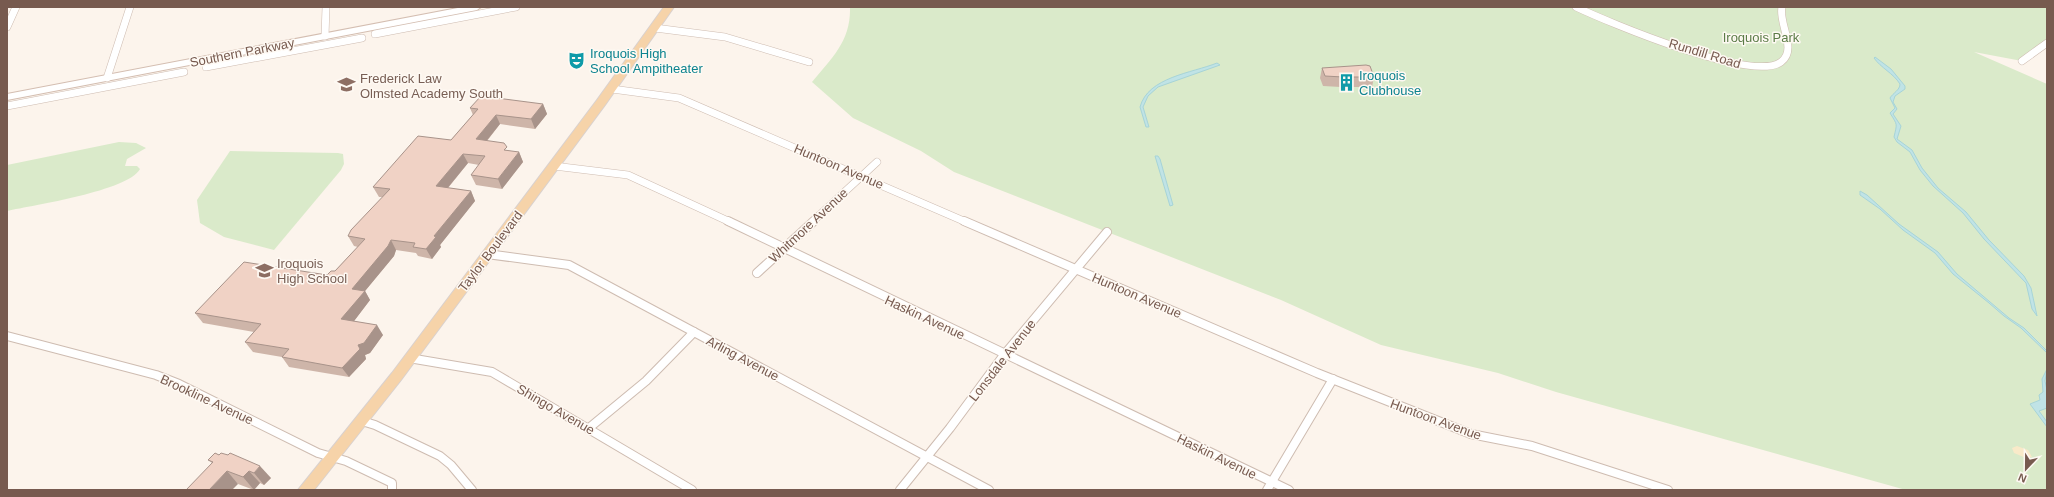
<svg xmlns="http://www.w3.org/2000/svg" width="2054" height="497" font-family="Helvetica,sans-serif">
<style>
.green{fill:#daeaca}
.sand{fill:#f9eac9}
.water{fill:#c0e3e6;stroke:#a7d4d7}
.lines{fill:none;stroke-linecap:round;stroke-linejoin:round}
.street-far1-casing{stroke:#cebcb1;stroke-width:8}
.street-casing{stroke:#cebcb1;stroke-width:10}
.secondary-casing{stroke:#d4beb1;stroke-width:2}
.primary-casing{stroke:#d9d1ce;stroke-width:2}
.street-far1{stroke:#fff;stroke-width:7}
.street{stroke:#fff;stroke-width:8}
.secondary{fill:#fff;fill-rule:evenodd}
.primary{fill:#f6d3a9;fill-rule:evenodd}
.wall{fill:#ceb5a9}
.shaded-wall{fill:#a8938a}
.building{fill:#f0d2c5;stroke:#a8938a}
.labels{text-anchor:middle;stroke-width:3;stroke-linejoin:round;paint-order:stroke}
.park-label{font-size:13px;fill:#5b7c47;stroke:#fef9f3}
.street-label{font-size:13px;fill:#775a4f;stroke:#fef9f3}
.culture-label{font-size:13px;fill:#0d838f;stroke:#fef9f3;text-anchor:start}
.education-label{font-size:13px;fill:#785e54;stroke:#fef9f3;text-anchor:start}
</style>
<rect width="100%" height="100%" fill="#fcf4ec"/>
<g class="green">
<path d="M850,7H2047V43L2022,61L1974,52L2047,84V490H1906L1556,392L1498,373L1381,345L1281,300L954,172L921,151L853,118L812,82C832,58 851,41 850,7Z"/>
<path d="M119,142L136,143L146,148L127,159L125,166H137L140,169C128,191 34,205 7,211V165Z"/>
<polygon points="230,151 338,153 343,154 344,164 341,170 274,250 224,237 200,223 197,200"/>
</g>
<polygon class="sand" points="2017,446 2028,450 2032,457 2026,458 2014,453 2012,448"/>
<g class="water">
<path d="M1875,57L1891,69L1905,86V89L1895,96L1893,102L1897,109L1893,114L1901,126L1897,139L1912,150L1922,168L1938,188L1966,212L1989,240L2024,276L2031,288L2037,316L2032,309L2026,283L1984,239L1963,213L1933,186L1920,170L1910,152L1897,142L1894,137C1897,123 1898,126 1890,113L1895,108L1890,98C1893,93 1900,90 1900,84C1893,73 1881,68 1874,58Z"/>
<path d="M1217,63L1220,65L1158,87L1148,96L1143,107L1149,127H1146L1140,107C1148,77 1192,73 1217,63Z"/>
<polygon points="1155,156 1158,156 1160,159 1173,205 1170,206"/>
<polygon points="1860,191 1867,195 1899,224 1938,252 1957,274 2009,318 2024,328 2047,351 2047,353 2021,328 2004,316 1989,303 1953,274 1935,253 1903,230 1880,209 1860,195"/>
<polygon points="2047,369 2045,381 2047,390 2047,408 2039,411 2047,422 2047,427 2030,404 2040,400 2039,395 2043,392 2042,379"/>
</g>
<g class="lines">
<defs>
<g id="street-far1">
<path d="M1576,7C1608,22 1752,83 1781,62C1798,50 1778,23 1782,7"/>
<polyline points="7,27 16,7"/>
<polyline points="655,28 725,37 809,62"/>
<polyline points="375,34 516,7"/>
<polyline points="325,36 326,7"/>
<polyline points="2022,61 2047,43"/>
<polyline points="206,67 362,38"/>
<polyline points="107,78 130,7"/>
<polyline points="612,89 679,98 966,222"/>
<polyline points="7,106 184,72"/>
<polyline points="554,166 628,175 730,222"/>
<polyline points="812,222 877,162"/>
</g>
<g id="street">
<polyline points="728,221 1289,490"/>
<polyline points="964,221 1317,373 1471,434 1532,446 1668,490"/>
<polyline points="487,254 569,265 989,490"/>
<polyline points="757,273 814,221"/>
<polyline points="7,336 156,375 179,384 318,453 346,461 392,483 392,490"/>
<polyline points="409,358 492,372 692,490"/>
<polyline points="362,421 375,425 440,456 451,465 472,490"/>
<polyline points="589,428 646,381 694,332"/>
<polyline points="900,490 950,428 1004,355 1107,232"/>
<polyline points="1267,490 1333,379"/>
</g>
<polygon id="secondary" points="463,7 481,7 477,10 7,100 7,94"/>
<polygon id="primary" points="664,7 674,7 605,105 401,380 314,490 298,490 392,373 597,100"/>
</defs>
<use href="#street-far1" class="street-far1-casing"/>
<use href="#street" class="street-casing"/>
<use href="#secondary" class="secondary-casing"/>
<use href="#primary" class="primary-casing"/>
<use href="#street-far1" class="street-far1"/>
<use href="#street" class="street"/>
<use href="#secondary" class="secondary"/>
<use href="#primary" class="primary"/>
</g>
<g class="wall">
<polygon points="1322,68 1374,77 1372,87 1341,87 1323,86 1320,78"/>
<polygon points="543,104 547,114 535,129 500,124 487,141 508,151 519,152 523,162 502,189 476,185 471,175 479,165 468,163 448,188 471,191 475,201 440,245 441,247 432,259 418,256 416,253 396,250 394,256 365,291 370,300 354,321 383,335 370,353 365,355 366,359 349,377 289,367 282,357 253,352 245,342 254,332 203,323 195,313 327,275 335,271 358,247 354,246 348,236 383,197 379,197 373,187 451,140 473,115 470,108"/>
<polygon points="215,453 271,478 264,485 260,483 254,490 238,484 212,463 208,460"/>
</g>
<g class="shaded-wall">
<polygon points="543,104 547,114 535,129 531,119"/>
<polygon points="496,115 500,124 480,149 476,139"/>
<polygon points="519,152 523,162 502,189 498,179"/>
<polygon points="463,154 468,163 441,196 436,186"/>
<polygon points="471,191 475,201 440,245 441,247 432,259 426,249 434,236"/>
<polygon points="391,240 396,250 394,256 365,291 370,300 348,329 341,319 352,289"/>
<polygon points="377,325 383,335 370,353 365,355 366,359 349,377 342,368 358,345"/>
<polygon points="260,466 271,478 264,485 254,473"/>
<polygon points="227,471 238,484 232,490 209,490"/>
<polygon points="249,471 260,483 254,490 243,477"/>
</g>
<g class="building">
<polygon points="1366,65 1370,66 1374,77 1343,77 1325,76 1322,68"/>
<polygon points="481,96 543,104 531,119 496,115 476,139 504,143 507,147 504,150 519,152 498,179 471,175 485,156 463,154 436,186 471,191 434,236 436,237 426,249 413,247 415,243 391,240 388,246 352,289 365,291 341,319 377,325 364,343 358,345 360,349 342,368 282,357 289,349 245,342 261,324 195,313 244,262 327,275 331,271 335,271 365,239 348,236 351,230 390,189 373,187 418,136 451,140 478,109 470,108"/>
<polygon points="215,453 219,455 221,453 228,455 230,453 260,466 254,473 249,471 243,477 227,471 209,490 186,490 213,462 208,460"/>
</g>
<defs>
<symbol id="theatre-bare" viewBox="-9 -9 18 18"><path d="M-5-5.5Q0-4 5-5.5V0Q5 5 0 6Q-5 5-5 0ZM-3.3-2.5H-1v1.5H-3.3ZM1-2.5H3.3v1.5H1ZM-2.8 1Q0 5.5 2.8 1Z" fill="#0f9aa8" stroke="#fef9f3" stroke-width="2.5" paint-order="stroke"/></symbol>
<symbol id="building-bare" viewBox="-9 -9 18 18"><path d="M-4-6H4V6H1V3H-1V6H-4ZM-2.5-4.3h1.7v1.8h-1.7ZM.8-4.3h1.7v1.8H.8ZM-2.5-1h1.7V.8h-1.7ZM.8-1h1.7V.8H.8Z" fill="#0f9aa8" stroke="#fef9f3" stroke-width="2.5" paint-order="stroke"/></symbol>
<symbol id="school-bare" viewBox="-9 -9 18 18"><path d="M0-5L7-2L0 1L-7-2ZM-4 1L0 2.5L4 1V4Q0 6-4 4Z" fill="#8d6e63" stroke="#fef9f3" stroke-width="2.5" paint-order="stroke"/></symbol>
</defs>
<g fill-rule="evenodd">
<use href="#theatre-bare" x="564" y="48" width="25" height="25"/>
<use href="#building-bare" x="1334" y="70" width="25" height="25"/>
<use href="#school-bare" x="334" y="72" width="25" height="25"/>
<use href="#school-bare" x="252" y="258" width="25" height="25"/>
</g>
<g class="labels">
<g class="park-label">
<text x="1761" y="42">Iroquois Park</text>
</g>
<g class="street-label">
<text transform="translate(242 52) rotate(-11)" y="5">Southern Parkway</text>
<text transform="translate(1705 53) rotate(17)" y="5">Rundill Road</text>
<text transform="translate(839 166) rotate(23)" y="5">Huntoon Avenue</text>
<text transform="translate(808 225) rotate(-43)" y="5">Whitmore Avenue</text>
<text transform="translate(490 251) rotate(-53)" y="5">Taylor Boulevard</text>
<text transform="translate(1137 295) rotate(23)" y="5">Huntoon Avenue</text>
<text transform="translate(925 317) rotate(25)" y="5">Haskin Avenue</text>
<text transform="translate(743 358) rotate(28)" y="5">Arling Avenue</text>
<text transform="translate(1002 360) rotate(-52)" y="5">Lonsdale Avenue</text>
<text transform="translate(207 399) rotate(25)" y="5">Brookline Avenue</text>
<text transform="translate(556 409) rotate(30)" y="5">Shingo Avenue</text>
<text transform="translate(1436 419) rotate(20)" y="5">Huntoon Avenue</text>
<text transform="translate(1217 456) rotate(26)" y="5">Haskin Avenue</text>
</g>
<g class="culture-label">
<text x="590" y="58">Iroquois High<tspan x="590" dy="15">School Ampitheater</tspan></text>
<text x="1359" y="80">Iroquois<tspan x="1359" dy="15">Clubhouse</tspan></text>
</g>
<g class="education-label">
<text x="360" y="83">Frederick Law<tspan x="360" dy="15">Olmsted Academy South</tspan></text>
<text x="277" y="268">Iroquois<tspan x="277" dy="15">High School</tspan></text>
</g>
</g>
<rect width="2054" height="497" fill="none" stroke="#775a4f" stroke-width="16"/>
<g transform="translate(2026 469) rotate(202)" stroke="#fef9f3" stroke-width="3" paint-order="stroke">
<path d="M0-3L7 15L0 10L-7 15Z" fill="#775a4f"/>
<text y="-6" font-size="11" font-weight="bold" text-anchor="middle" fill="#775a4f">N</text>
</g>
</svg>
